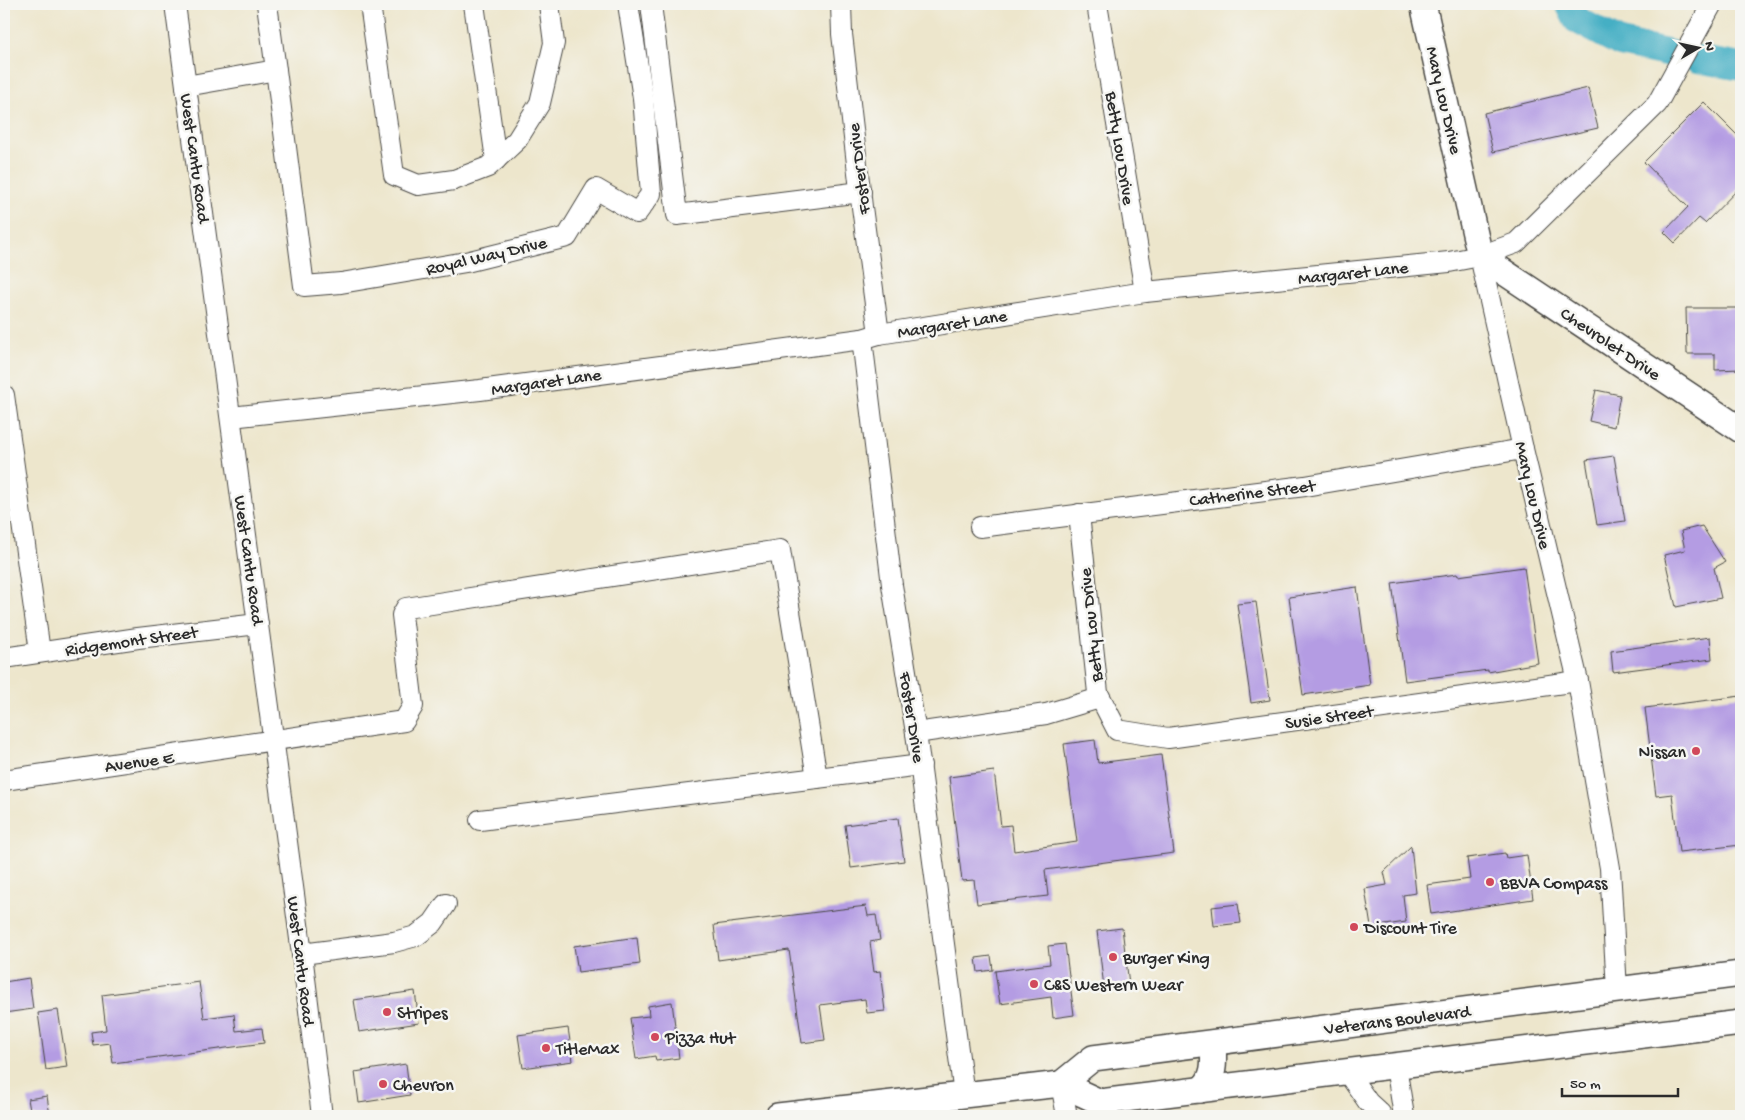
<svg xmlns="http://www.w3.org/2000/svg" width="1745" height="1120" font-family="'Gochi Hand',sans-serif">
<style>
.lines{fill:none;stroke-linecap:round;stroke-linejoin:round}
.river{stroke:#45afc4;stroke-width:28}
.building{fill:#b49ce3}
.minor-casing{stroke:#484743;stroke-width:22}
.major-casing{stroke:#484743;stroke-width:28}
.minor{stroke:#fff;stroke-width:20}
.major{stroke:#fff;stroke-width:25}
.poi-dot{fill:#d1495b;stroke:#f6f6f2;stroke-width:2}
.labels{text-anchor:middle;stroke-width:5;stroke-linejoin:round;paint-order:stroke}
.street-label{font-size:18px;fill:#2b2b2b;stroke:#f6f6f2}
.poi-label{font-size:18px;fill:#2b2b2b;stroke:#f6f6f2;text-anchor:start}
</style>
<rect width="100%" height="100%" fill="#f6f6f2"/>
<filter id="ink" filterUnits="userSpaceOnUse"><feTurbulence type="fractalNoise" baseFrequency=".02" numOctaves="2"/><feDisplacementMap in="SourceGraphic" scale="10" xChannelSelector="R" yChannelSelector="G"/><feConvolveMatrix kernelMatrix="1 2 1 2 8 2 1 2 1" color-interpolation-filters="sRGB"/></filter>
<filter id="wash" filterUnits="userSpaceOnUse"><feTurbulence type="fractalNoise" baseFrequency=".0096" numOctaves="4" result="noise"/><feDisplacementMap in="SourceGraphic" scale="20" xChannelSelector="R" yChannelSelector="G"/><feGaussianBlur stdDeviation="1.12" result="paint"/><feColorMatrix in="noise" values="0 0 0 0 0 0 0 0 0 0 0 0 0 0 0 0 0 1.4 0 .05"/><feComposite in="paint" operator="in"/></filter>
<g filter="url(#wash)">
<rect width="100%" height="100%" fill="#ede6cc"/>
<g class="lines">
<g class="river">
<polyline points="1569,4 1577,20 1620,43 1671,54"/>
<polyline points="1697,59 1741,67"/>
</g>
</g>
<g id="blocks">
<g class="building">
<polygon points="1588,88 1598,128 1493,152 1484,113"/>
<polygon points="1704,102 1741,139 1741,186 1705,223 1699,218 1675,243 1664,232 1688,207 1644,162"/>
<polygon points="1686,308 1741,308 1741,369 1715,370 1715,354 1687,354"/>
<polygon points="1596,390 1620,395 1614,427 1589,421"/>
<polygon points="1614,456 1625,521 1597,525 1586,460"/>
<polygon points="1702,526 1725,562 1714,568 1721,598 1676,607 1664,555 1685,550 1681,531"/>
<polygon points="1524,567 1538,663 1488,672 1488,670 1405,681 1392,583 1457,574 1458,576"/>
<polygon points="1357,587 1370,685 1303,695 1289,597"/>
<polygon points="1256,602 1270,700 1251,703 1237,604"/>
<polygon points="1710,637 1712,659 1613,672 1611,651"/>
<polygon points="1741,696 1741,845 1679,852 1672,794 1656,796 1645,708"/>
<polygon points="1095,740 1098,763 1161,755 1174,853 1045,870 1048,896 977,904 974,880 962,881 949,777 994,771 1001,826 1011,825 1014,851 1077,842 1064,744"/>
<polygon points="898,818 904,861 851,868 845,825"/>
<polygon points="1411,846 1416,893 1403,895 1406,922 1371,927 1365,889 1387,885 1384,872"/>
<polygon points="1505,853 1506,858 1527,855 1533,899 1431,914 1427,885 1470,879 1467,858"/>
<polygon points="1238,904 1241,923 1214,926 1212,907"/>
<polygon points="866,906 868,916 876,915 880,940 870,942 874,972 880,971 885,1011 867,1013 865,999 820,1005 825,1040 802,1043 789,950 718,960 714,925"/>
<polygon points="1122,928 1129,984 1104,987 1097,931"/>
<polygon points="637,937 640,964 578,972 574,946"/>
<polygon points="1065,944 1074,1015 1053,1018 1051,997 1000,1004 995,971 1050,964 1048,946"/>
<polygon points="991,956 993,970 978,972 976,958"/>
<polygon points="29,978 33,1009 4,1013 4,982"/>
<polygon points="199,982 204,1018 234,1014 236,1031 262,1028 264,1043 113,1063 110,1043 93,1045 91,1032 106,1030 102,995"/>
<polygon points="415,991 419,1023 359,1032 354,1000"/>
<polygon points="672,1002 679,1058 656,1061 655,1056 636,1059 630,1018 649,1016 648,1006"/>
<polygon points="58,1010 67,1067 46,1070 38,1013"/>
<polygon points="568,1028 573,1061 523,1068 518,1035"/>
<polygon points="406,1064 410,1095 359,1103 355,1072"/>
<polygon points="47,1096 50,1116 31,1116 28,1099"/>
</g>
</g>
</g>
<g filter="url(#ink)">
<use href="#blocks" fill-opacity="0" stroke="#484743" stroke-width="1"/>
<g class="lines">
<defs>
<g id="minor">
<polyline points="175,4 302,954 322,1116"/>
<polyline points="370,4 394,175 418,185 454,180 488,167 517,140 540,103 554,43 549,4"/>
<polyline points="474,4 496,160"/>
<polyline points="651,4 677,215 861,192"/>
<polyline points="841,4 842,34 862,207 879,334"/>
<polyline points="1097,4 1145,292"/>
<polyline points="276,70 304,286 341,283 466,262 567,237 596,189 637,213 651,194 643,98 628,4"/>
<polyline points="186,86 276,70 267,4"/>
<polyline points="1480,256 1523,449 1578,681 1610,868 1617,990"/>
<polyline points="862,339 892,585 916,733 964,1095"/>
<polyline points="4,395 40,652"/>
<polyline points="231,417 480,390 862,339 879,334 1145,292 1449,262 1480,256 1516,243 1657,104 1712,4"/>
<polyline points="1079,514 1098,693 1117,730 1168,738 1578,681"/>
<polyline points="980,527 1305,486 1523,449"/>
<polyline points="4,658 138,638 258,624"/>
<polyline points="916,733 1046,714 1100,698"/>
<polyline points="4,780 404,721 413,706 402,615 406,608 780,550 817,778"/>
<polyline points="480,820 921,765"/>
<polyline points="302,954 394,942 416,936 433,923 446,904"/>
<polyline points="1396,1066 1404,1116"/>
<polyline points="1347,1072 1368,1102 1380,1113 1380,1116"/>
<polyline points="1061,1084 1067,1116"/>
</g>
<g id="major">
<polyline points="1423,4 1480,256 1741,430"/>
<polyline points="1061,1084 1093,1058 1741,974"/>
<path d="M1200,1090C1216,1079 1214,1060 1213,1043"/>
<polyline points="778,1116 1061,1084 1100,1102 1741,1023"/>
</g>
</defs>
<use href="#minor" class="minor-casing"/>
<use href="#major" class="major-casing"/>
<use href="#minor" class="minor"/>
<use href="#major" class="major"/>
</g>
</g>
<g class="poi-dot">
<circle cx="1696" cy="751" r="5"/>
<circle cx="1490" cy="882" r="5"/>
<circle cx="1354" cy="927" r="5"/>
<circle cx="1113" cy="957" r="5"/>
<circle cx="1034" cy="984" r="5"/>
<circle cx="387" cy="1012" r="5"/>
<circle cx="655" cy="1037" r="5"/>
<circle cx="546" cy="1048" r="5"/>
<circle cx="383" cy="1084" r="5"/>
</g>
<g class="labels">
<g class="street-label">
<text transform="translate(1445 100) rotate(77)" y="6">Mary Lou Drive</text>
<text transform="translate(1121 148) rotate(81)" y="6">Betty Lou Drive</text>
<text transform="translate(196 158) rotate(82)" y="6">West Cantu Road</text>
<text transform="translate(858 169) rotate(-97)" y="6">Foster Drive</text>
<text transform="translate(486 255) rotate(-13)" y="6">Royal Way Drive</text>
<text transform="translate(1353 272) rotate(-6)" y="6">Margaret Lane</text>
<text transform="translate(952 323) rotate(-9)" y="6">Margaret Lane</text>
<text transform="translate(1611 343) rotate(34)" y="6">Chevrolet Drive</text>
<text transform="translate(546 381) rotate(-8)" y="6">Margaret Lane</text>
<text transform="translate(1252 492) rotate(-7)" y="6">Catherine Street</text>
<text transform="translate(1534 495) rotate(77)" y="6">Mary Lou Drive</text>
<text transform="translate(250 560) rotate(82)" y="6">West Cantu Road</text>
<text transform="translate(1090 625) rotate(-96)" y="6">Betty Lou Drive</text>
<text transform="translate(131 640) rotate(-8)" y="6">Ridgemont Street</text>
<text transform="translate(1329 716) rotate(-8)" y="6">Susie Street</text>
<text transform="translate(913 717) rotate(81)" y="6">Foster Drive</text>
<text transform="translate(139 761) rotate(-8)" y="6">Avenue E</text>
<text transform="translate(302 961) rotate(83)" y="6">West Cantu Road</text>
<text transform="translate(1397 1019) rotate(-7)" y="6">Veterans Boulevard</text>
</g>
<g class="poi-label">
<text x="1686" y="757" text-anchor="end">Nissan</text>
<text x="1500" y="888">BBVA Compass</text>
<text x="1364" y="933">Discount Tire</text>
<text x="1123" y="963">Burger King</text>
<text x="1044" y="990">C&amp;S Western Wear</text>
<text x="397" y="1018">Stripes</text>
<text x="665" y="1043">Pizza Hut</text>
<text x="556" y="1054">TitleMax</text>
<text x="393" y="1090">Chevron</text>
</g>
</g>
<rect width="1745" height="1120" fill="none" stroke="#f6f6f2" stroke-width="20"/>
<g transform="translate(1698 48) rotate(81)" stroke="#f6f6f2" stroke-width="4" paint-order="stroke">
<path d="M0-4L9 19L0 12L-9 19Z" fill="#2b2b2b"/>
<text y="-8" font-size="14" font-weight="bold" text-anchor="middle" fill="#2b2b2b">N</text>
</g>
<path d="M1562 1088v8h116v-8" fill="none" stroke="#2b2b2b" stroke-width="2.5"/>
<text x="1570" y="1088" font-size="15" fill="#2b2b2b" stroke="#f6f6f2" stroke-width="4" paint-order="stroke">50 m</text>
</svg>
